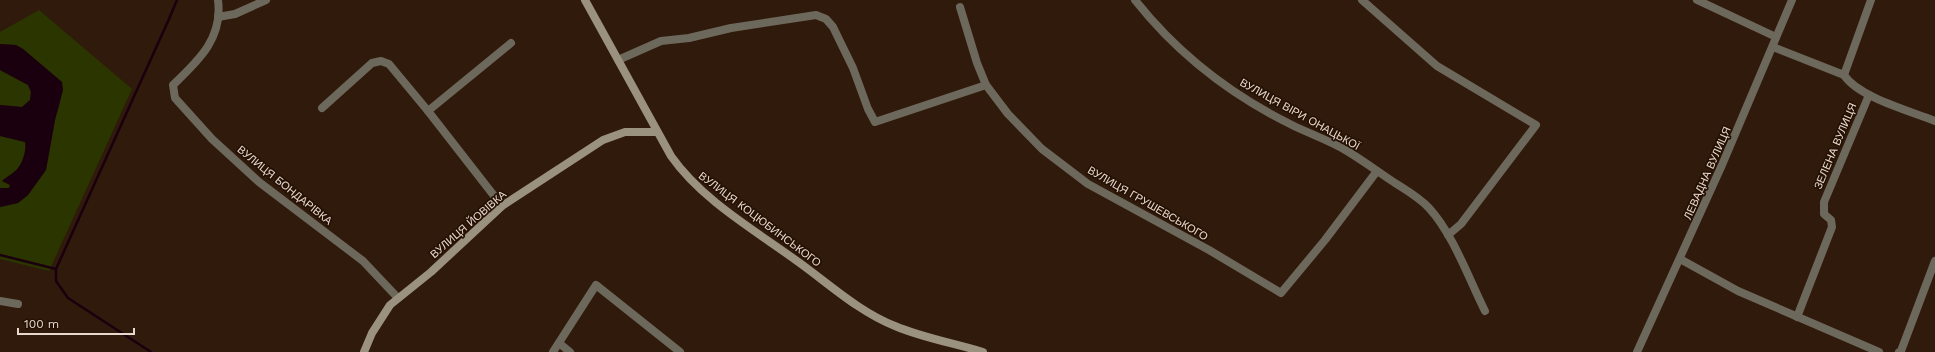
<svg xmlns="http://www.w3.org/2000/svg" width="1935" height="352" font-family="'Work Sans',sans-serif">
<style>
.green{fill:#2b3500}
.water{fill:#1a000e}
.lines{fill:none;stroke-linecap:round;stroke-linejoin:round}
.stream{stroke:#1a000e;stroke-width:2.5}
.street{stroke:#6d685c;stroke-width:8}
.secondary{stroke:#9a917e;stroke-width:8}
.labels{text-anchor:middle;stroke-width:3.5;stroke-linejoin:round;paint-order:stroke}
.street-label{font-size:11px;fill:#e8d8cf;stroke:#251103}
</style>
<rect width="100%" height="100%" fill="#301a0b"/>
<g class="green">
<polygon points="39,10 132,89 49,271 0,259 0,207 18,203 28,195 46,170 55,120 60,103 62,82 23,49 16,45 0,44 0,32"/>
<polygon points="0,70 28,85 31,92 30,100 22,107 0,105"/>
<path d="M0,136L25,142C27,150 22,165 16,171C12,175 7,177 2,181L10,185L9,188H0Z"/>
</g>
<path class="water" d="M0,44L16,45L23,49L62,82L63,90L55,120L46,170L28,195L18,203L0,207V188H9L10,185L2,181C6,177 11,175 15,171C22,166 27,150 25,142L0,136V105L22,107L30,100L31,92L28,85L0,70Z"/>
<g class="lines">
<g class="stream">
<polyline points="0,255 56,269"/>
<polyline points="151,352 68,298 56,281 56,269 169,19 177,0"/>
</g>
<g class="street">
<path d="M218,0C223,39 198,61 173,85L175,98L212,139L259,182L363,261L398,298"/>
<path d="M1135,0C1177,53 1231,95 1292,125C1310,134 1329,140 1347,151C1362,160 1377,171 1392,181C1404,189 1419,197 1429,208C1453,234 1469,279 1485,311"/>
<polyline points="1362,0 1437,66 1536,125 1461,224 1448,235"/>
<polyline points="1697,0 1776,37"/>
<path d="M1871,0L1844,75C1858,97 1910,111 1935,121"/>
<polyline points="960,7 977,63 986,85"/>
<polyline points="218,17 235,14 266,0"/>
<polyline points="1773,47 1844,75"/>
<polyline points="618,60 661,41 689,38 731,28 816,15 826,19 833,27 853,68 868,109 875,122 986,85 1008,114 1042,149 1088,184 1209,250 1281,293 1325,240 1377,171"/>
<polyline points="322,108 372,63 381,61 389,64 428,111 511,43"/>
<polyline points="428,111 502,206"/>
<polyline points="1680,259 1738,291 1879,352"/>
<polyline points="0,301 18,304"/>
<polyline points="1797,317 1832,227 1831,220 1824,214 1824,202 1869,95"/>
<polyline points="559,343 570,352"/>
<polyline points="553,352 596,285 680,352"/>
<polyline points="1637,352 1722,165 1792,0"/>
<polyline points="1899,352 1901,351 1935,261"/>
</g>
<g class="secondary">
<path d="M585,0L671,156C702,200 753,229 797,261C828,283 859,312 895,326C923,338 954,343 983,352"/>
<polyline points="364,352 372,333 390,305 431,272 502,206 603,140 625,132 657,132"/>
</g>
</g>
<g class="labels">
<g class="street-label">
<text transform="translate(1300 114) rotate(29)" y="4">ВУЛИЦЯ ВІРИ ОНАЦЬКОЇ</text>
<text transform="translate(1835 146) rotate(-67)" y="4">ЗЕЛЕНА ВУЛИЦЯ</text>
<text transform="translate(1707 173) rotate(-66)" y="4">ЛЕВАДНА ВУЛИЦЯ</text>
<text transform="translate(285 185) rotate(39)" y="4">ВУЛИЦЯ БОНДАРІВКА</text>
<text transform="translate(1148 203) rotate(30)" y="4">ВУЛИЦЯ ГРУШЕВСЬКОГО</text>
<text transform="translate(760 219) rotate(37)" y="4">ВУЛИЦЯ КОЦЮБИНСЬКОГО</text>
<text transform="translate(468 224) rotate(-41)" y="4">ВУЛИЦЯ ЙОВІВКА</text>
</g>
</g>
<path d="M18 328v6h116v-6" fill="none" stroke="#e8d8cf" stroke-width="2"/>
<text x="24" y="328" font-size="12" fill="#e8d8cf" stroke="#251103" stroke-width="3" paint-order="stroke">100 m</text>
</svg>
